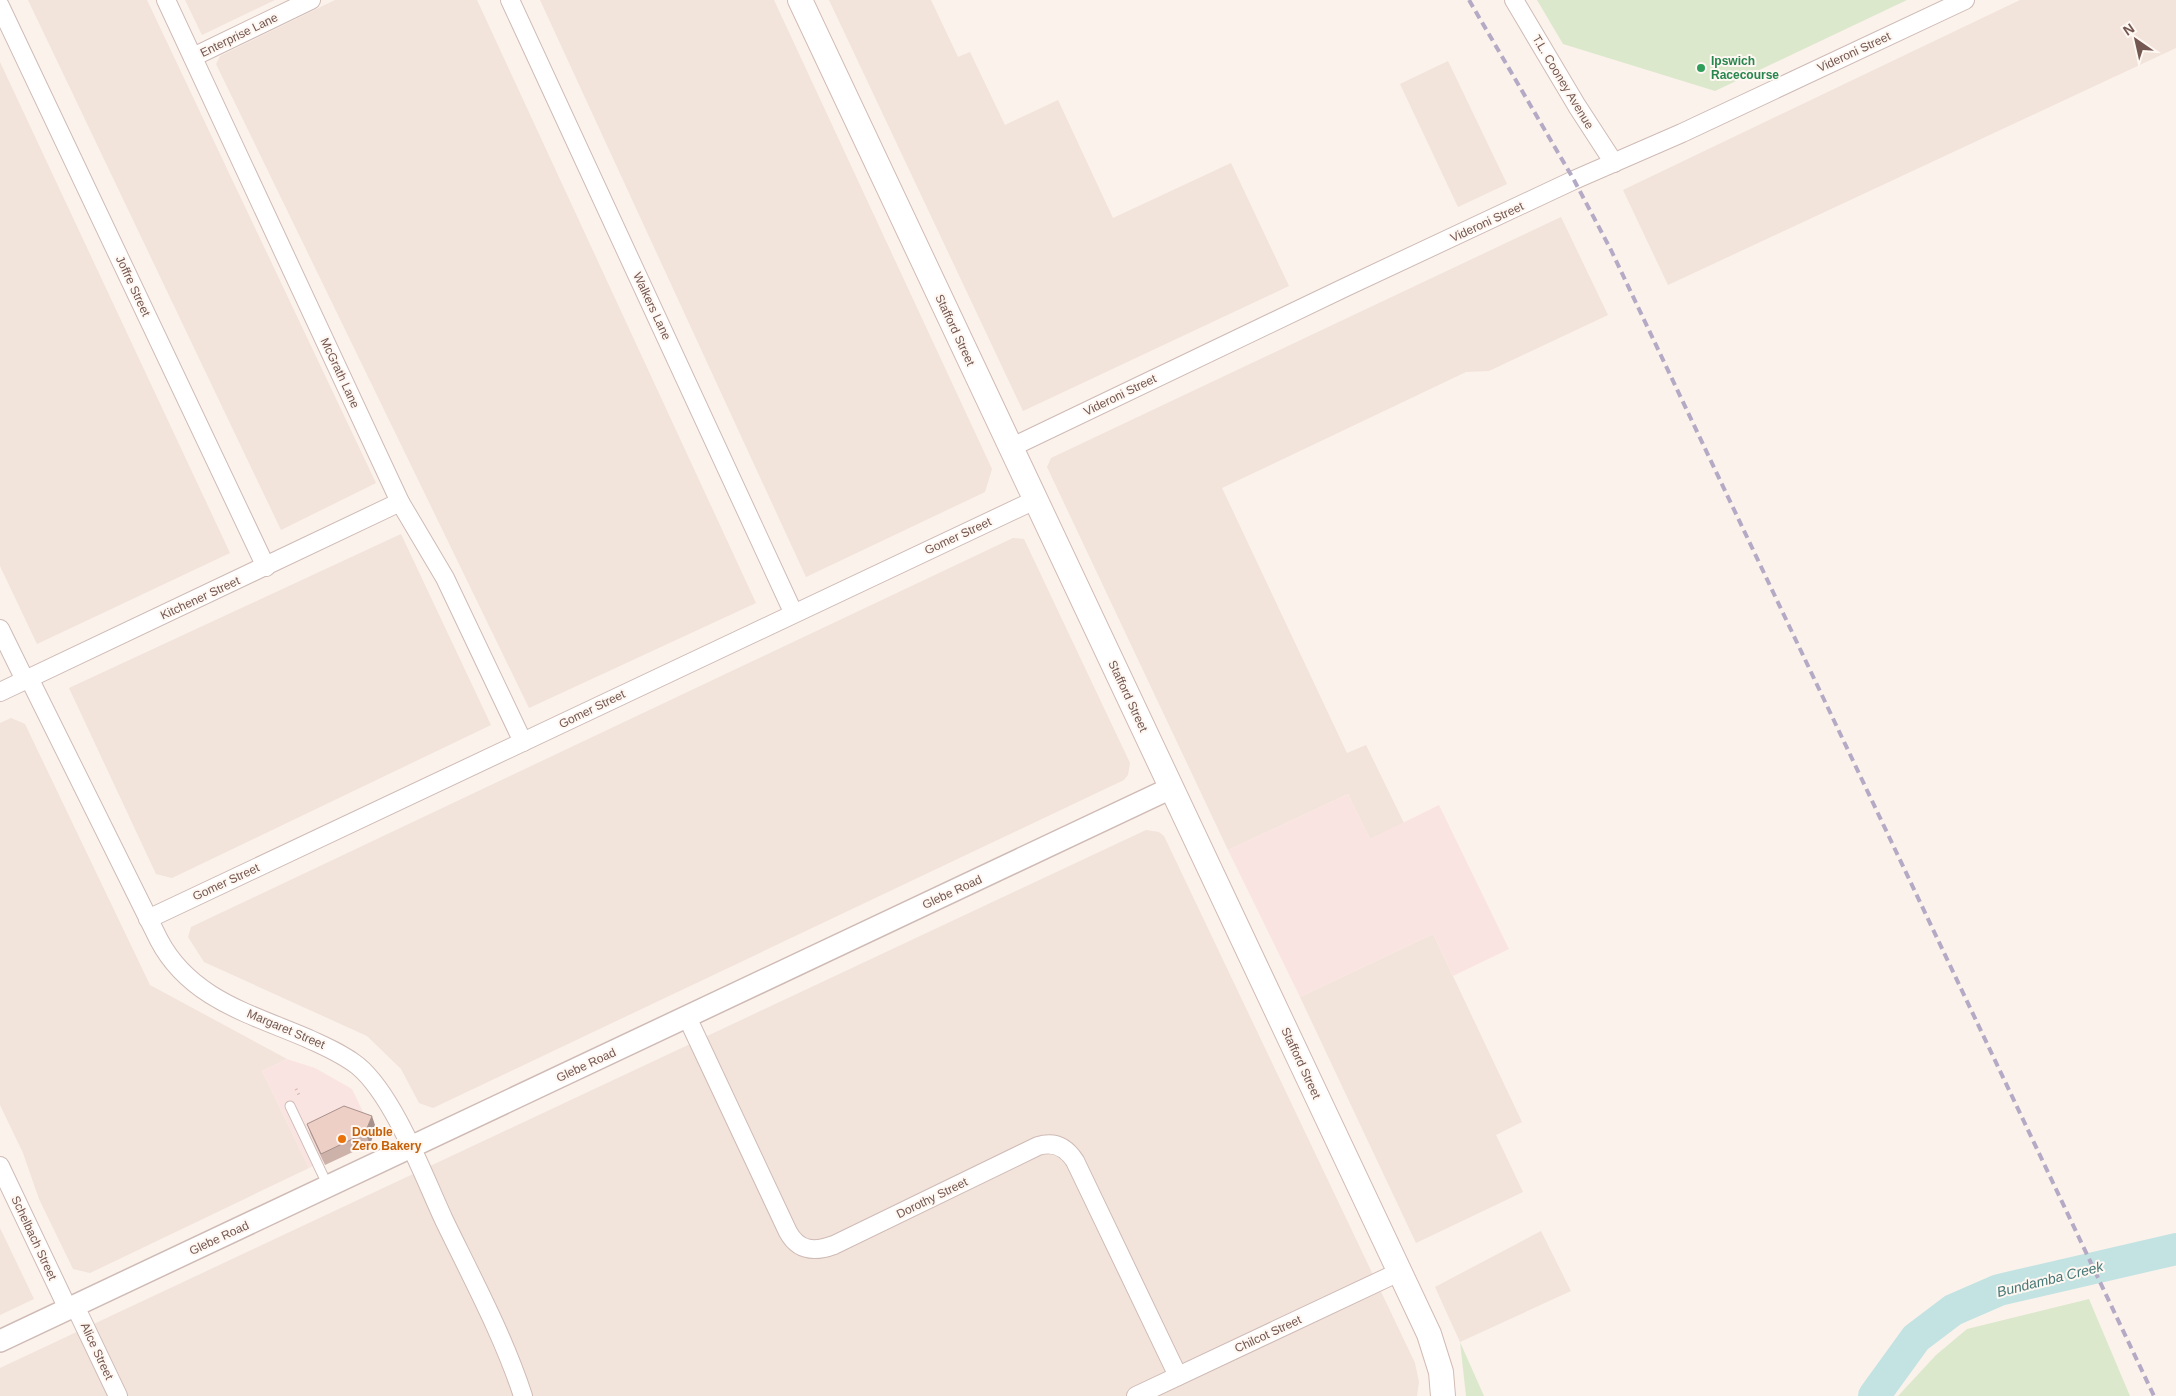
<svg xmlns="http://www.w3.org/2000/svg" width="2176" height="1396" font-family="Helvetica,sans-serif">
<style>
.residential{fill:#f2e3db}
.commercial{fill:#fae4e1}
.green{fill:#dce8cb}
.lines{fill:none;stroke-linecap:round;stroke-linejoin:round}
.river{stroke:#c2e3e2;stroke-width:32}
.service-casing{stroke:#cfbbb5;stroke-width:11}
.minor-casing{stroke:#cfbbb5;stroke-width:20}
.tertiary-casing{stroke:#cfbbb5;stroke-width:24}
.secondary-casing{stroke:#d1bbb3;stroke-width:26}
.path{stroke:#d3b1a9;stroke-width:3;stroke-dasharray:1 4;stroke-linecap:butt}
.service{stroke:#fff;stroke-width:9}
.minor{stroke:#fff;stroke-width:18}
.tertiary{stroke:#fff;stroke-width:21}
.secondary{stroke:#fff;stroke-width:24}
.rail{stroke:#b4aac5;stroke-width:4;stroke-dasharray:8 5;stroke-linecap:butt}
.wall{fill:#cdb2aa}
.shaded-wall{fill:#a7918b}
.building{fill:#eecfc6;stroke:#a7918b}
.leisure-dot{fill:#2e9e5b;stroke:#fef7f2;stroke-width:2}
.food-dot{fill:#e8710a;stroke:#fef7f2;stroke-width:2}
.labels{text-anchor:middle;stroke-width:4;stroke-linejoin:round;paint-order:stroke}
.street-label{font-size:12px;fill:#745751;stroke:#fef7f2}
.leisure-label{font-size:12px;font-weight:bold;fill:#27864d;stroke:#fef7f2;text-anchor:start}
.food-label{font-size:12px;font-weight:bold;fill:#c56008;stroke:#fef7f2;text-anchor:start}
.water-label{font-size:14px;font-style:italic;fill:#457876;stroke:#fef7f2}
</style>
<rect width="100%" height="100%" fill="#fbf2ec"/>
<g class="residential">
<polygon points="28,0 147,0 376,483 281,530"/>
<polygon points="185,0 275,0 202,35"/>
<polygon points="335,0 477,0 756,603 529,708 216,64 220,56"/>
<polygon points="540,0 774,0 992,469 985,492 806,577"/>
<polygon points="829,0 931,0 958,57 970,52 1005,125 1058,100 1113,218 1231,163 1289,286 1023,411"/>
<polygon points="2020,0 2176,0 2176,48 1668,285 1623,190"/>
<polygon points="1448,61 1507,184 1458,207 1400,84"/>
<polygon points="0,62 230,553 37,644 0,566"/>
<polygon points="1561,217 1608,315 1489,371 1466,372 1222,488 1347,753 1366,745 1404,823 1370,839 1348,794 1228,850 1047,467 1051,458"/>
<polygon points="401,534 491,725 172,878 156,874 69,688"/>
<polygon points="1013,538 1024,539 1130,763 1128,775 1124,780 433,1108 419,1103 401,1069 367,1036 204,962 188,937 191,927"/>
<polygon points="11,718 25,724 150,985 287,1059 262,1071 309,1168 90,1273 73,1269 39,1199 23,1153 0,1105 0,723"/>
<polygon points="1146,830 1159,832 1164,836 1415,1363 1419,1382 1417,1396 0,1396 0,1368"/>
<polygon points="1433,934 1522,1122 1496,1135 1523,1192 1416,1243 1300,997"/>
<polygon points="0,1228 34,1299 0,1315"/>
<polygon points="1541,1231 1571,1291 1460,1342 1435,1287"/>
</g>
<g class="commercial">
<polygon points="1348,794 1370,839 1439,805 1509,949 1453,976 1433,934 1300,997 1228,850"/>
<polygon points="287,1059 315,1068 352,1089 375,1137 309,1168 262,1071"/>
</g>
<g class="green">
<polygon points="1537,0 1907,0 1715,91 1563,44"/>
<polygon points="2089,1299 2130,1396 1898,1396 1936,1355 1967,1329"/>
<polygon points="1460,1342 1484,1396 1466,1396"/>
</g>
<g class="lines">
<polyline class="river" points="1874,1396 1916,1338 1953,1310 1999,1290 2176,1249"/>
<defs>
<polyline id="service" points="290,1106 328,1186"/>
<g id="minor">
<polyline points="166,0 400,502 445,578 523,742"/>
<polyline points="510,0 793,612"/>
<polyline points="1514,0 1577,106 1614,163"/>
<polyline points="0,6 266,567"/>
<polyline points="193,57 311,0"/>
<polyline points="1010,448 1346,287 1574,180 1682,133 1965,0"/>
<polyline points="0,629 25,680"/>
<path d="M29,678L159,940C190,999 251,1014 309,1039C326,1047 343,1054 358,1066C394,1096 424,1177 444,1220C472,1278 503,1335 523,1396"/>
<polyline points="0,692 400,502"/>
<polyline points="148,919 1035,500"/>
<path d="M687,1017L788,1232C799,1252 815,1252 834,1245L1038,1146C1054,1141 1066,1147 1075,1161L1178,1376"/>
<polyline points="0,1166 68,1309"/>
<polyline points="75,1306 118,1396"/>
<polyline points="1136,1396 1399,1272"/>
</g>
<polyline id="tertiary" points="0,1341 1171,788"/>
<polyline id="secondary" points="800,0 1429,1334 1441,1372 1443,1396"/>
</defs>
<use href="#service" class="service-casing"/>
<use href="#minor" class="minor-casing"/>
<use href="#tertiary" class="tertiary-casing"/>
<use href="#secondary" class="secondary-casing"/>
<polyline class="path" points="296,1089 300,1097"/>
<use href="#service" class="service"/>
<use href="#minor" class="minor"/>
<use href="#tertiary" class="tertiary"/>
<use href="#secondary" class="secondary"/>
<polyline class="rail" points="1469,0 1574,180 1611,250 2154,1396"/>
</g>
<polygon class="wall" points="307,1124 376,1128 370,1144 325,1165 311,1135"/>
<polygon class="shaded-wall" points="372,1116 376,1128 370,1144 365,1133"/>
<polygon class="building" points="344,1106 372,1116 365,1133 321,1154 307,1124"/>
<circle class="leisure-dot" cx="1701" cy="68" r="5"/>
<circle class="food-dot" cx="342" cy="1139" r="5"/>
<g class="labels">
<g class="street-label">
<text transform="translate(239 35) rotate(-26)" y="4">Enterprise Lane</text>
<text transform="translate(1854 52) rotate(-25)" y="4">Videroni Street</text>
<text transform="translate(1563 82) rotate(59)" y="4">T.L. Cooney Avenue</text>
<text transform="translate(1487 222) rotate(-25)" y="4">Videroni Street</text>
<text transform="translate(133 286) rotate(65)" y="4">Joffre Street</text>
<text transform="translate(652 306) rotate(65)" y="4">Walkers Lane</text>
<text transform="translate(955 330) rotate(65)" y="4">Stafford Street</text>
<text transform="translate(340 373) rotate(65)" y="4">McGrath Lane</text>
<text transform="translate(1120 395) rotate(-26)" y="4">Videroni Street</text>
<text transform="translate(958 536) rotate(-25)" y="4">Gomer Street</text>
<text transform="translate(200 598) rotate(-25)" y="4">Kitchener Street</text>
<text transform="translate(1128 696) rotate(65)" y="4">Stafford Street</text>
<text transform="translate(592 709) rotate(-26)" y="4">Gomer Street</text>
<text transform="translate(226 882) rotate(-25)" y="4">Gomer Street</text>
<text transform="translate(952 892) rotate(-25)" y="4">Glebe Road</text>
<text transform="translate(286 1029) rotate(23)" y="4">Margaret Street</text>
<text transform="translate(1301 1063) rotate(65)" y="4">Stafford Street</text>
<text transform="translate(586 1065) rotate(-25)" y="4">Glebe Road</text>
<text transform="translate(932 1198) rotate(-26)" y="4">Dorothy Street</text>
<text transform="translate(34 1238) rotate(65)" y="4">Schelbach Street</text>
<text transform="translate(219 1238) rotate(-25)" y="4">Glebe Road</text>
<text transform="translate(1268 1334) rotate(-25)" y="4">Chilcot Street</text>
<text transform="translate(97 1351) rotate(65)" y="4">Alice Street</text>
</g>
<g class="leisure-label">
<text x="1711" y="65">Ipswich<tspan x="1711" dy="14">Racecourse</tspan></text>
</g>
<g class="food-label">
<text x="352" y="1136">Double<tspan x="352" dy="14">Zero Bakery</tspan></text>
</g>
<g class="water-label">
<text transform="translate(2050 1279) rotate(-14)" y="5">Bundamba Creek</text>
</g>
</g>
<g transform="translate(2136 40) rotate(326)" stroke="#fef7f2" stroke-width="4" paint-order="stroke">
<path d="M0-4L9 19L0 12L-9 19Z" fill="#745751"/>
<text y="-8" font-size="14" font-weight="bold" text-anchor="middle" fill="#745751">N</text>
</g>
</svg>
